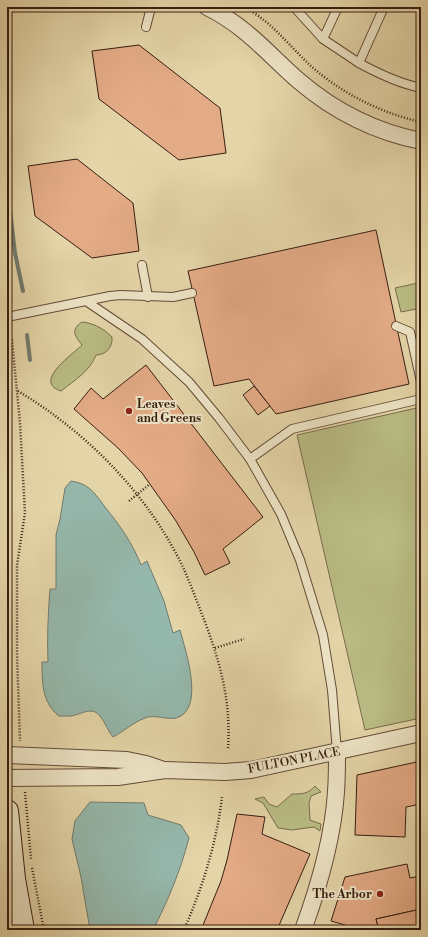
<svg xmlns="http://www.w3.org/2000/svg" width="428" height="937" font-family="'Libre Bodoni',serif">
<style>
.green{fill:#b9bc84;stroke:#786c4a}
.water{fill:#95b8ac;stroke:#707a6e}
.lines{fill:none;stroke-linecap:round;stroke-linejoin:round}
.stream{stroke:#707a6e;stroke-width:4}
.building{fill:#e3ab86;stroke:#381d10}
.service-casing{stroke:#634b36;stroke-width:10}
.minor-casing{stroke:#634b36;stroke-width:18}
.secondary-casing{stroke:#381d10;stroke-width:24}
.path{stroke:#381d10;stroke-width:2.5;stroke-dasharray:1 2;stroke-linecap:butt}
.service{stroke:#ede4c6;stroke-width:8}
.minor{stroke:#ede4c6;stroke-width:16}
.secondary{stroke:#ede4c6;stroke-width:22}
.poi-dot{fill:#8f2418;stroke:#ede4c6;stroke-width:1.5}
.labels{text-anchor:middle;stroke-width:4;stroke-linejoin:round;paint-order:stroke}
.poi-label{font-size:12px;font-weight:bold;fill:#381d10;stroke:#ede4c6;text-anchor:start}
.street-label{font-size:12px;fill:#381d10;stroke:#ede4c6}
</style>
<rect width="100%" height="100%" fill="#e4d5a8"/>
<filter id="stains"><feTurbulence type="fractalNoise" baseFrequency=".005" numOctaves="4"/><feColorMatrix values="0 0 0 0 .2 0 0 0 0 .09 0 0 0 0 .02 0 0 0 .5 -.17"/></filter>
<radialGradient id="worn" r=".72"><stop offset=".6" stop-color="#630" stop-opacity="0"/><stop offset="1" stop-color="#630" stop-opacity=".3"/></radialGradient>
<g class="green">
<polygon points="418,283 421,296 421,308 401,312 395,288"/>
<path d="M82,322C93,323 103,328 112,337C113,347 106,355 96,355C90,371 75,380 61,391C32,382 73,354 82,345C75,336 70,330 82,322Z"/>
<polygon points="421,407 421,718 365,730 297,435"/>
<path d="M315,786L321,792L311,796L309,803L310,820L321,824L320,831L314,827L292,830L278,828L263,803L255,799L264,797L269,804L277,807L292,794C302,794 308,794 315,786Z"/>
</g>
<g class="water">
<path d="M71,481C76,482 81,483 86,486C94,491 99,499 105,507C120,526 132,542 141,565L147,561L164,601L173,633L180,630C185,649 206,710 176,718C166,720 155,714 145,718C134,722 124,731 113,737C108,731 105,722 100,716C92,706 82,714 71,716C67,716 63,716 59,716C42,703 42,682 42,662H48C47,638 48,614 50,589H56V535L60,519L65,488Z"/>
<path d="M90,802L144,803L148,815L181,825L189,838C180,872 169,898 153,930H90L81,877L72,839L75,821Z"/>
</g>
<g class="lines">
<g class="stream">
<polyline points="7,184 15,253 23,291"/>
<polyline points="27,335 30,360"/>
</g>
</g>
<g class="building">
<polygon points="139,45 220,108 226,153 179,160 99,99 92,51"/>
<polygon points="77,159 133,203 139,251 92,258 35,216 28,166"/>
<polygon points="376,230 409,384 276,414 249,379 214,386 188,271"/>
<polygon points="146,365 263,517 223,549 230,563 205,575 194,552 176,521 142,473 118,448 74,409 91,388 103,399"/>
<polygon points="254,386 270,406 258,415 243,395"/>
<polygon points="421,761 421,804 406,807 405,837 355,835 357,775"/>
<polygon points="237,814 265,817 262,834 310,854 277,930 201,930 221,881 227,860"/>
<polygon points="407,864 410,878 421,876 421,909 376,919 379,930 346,930 345,925 331,921 345,877"/>
<polygon points="421,909 421,930 379,930 376,919"/>
</g>
<g class="lines">
<defs>
<g id="service">
<polyline points="294,7 323,39 359,63"/>
<path d="M384,7L359,63C379,74 398,83 421,88"/>
<polyline points="146,27 151,7"/>
<polyline points="323,39 338,7"/>
<polyline points="142,265 148,297"/>
<polyline points="86,301 142,339 189,382 219,418 250,459 292,429 421,399"/>
<polyline points="7,317 110,296 121,295 173,297 192,293"/>
<polyline points="396,326 410,332 421,382"/>
<polyline points="250,459 281,514 300,560 323,635 332,690 337,752"/>
</g>
<g id="minor">
<path d="M207,7C246,26 268,54 299,81C334,111 376,132 421,141"/>
<polyline points="7,755 127,760 146,764 161,769"/>
<polyline points="7,778 118,777 165,770 225,772 251,770 421,733"/>
<path d="M303,930C319,886 333,839 336,792C337,779 337,765 337,752"/>
</g>
<polyline id="secondary" points="7,811 14,879 23,930"/>
</defs>
<use href="#service" class="service-casing"/>
<use href="#minor" class="minor-casing"/>
<use href="#secondary" class="secondary-casing"/>
<g class="path">
<path d="M246,7C254,13 263,19 271,26C285,39 298,54 312,67C343,94 381,113 421,122"/>
<polyline points="7,329 9,336 12,340 20,423 25,513 17,565 17,655 20,741"/>
<path d="M18,391C86,432 145,491 181,563C190,582 197,602 205,622C221,666 231,701 228,749"/>
<polyline points="129,501 150,484"/>
<polyline points="215,648 244,639"/>
<polyline points="25,792 31,859"/>
<polyline points="32,868 44,930"/>
<path d="M184,930C203,886 216,845 222,797"/>
</g>
<use href="#service" class="service"/>
<use href="#minor" class="minor"/>
<use href="#secondary" class="secondary"/>
</g>
<g class="poi-dot">
<circle cx="129" cy="411" r="4"/>
<circle cx="380" cy="894" r="4"/>
</g>
<g class="labels">
<g class="poi-label">
<text x="137" y="408">Leaves<tspan x="137" dy="14">and Greens</tspan></text>
<text x="372" y="898" text-anchor="end">The Arbor</text>
</g>
<g class="street-label">
<text transform="translate(294 760) rotate(-11)" y="4">FULTON PLACE</text>
</g>
</g>
<rect width="428" height="937" fill="none" stroke="#e4d5a8" stroke-width="24"/>
<rect x="8" y="8" width="412" height="921" fill="none" stroke="#381d10" stroke-width="2"/>
<rect x="12" y="12" width="404" height="913" fill="none" stroke="#381d10"/>
<rect width="100%" height="100%" filter="url(#stains)"/>
<rect width="100%" height="100%" fill="url(#worn)"/>
</svg>
